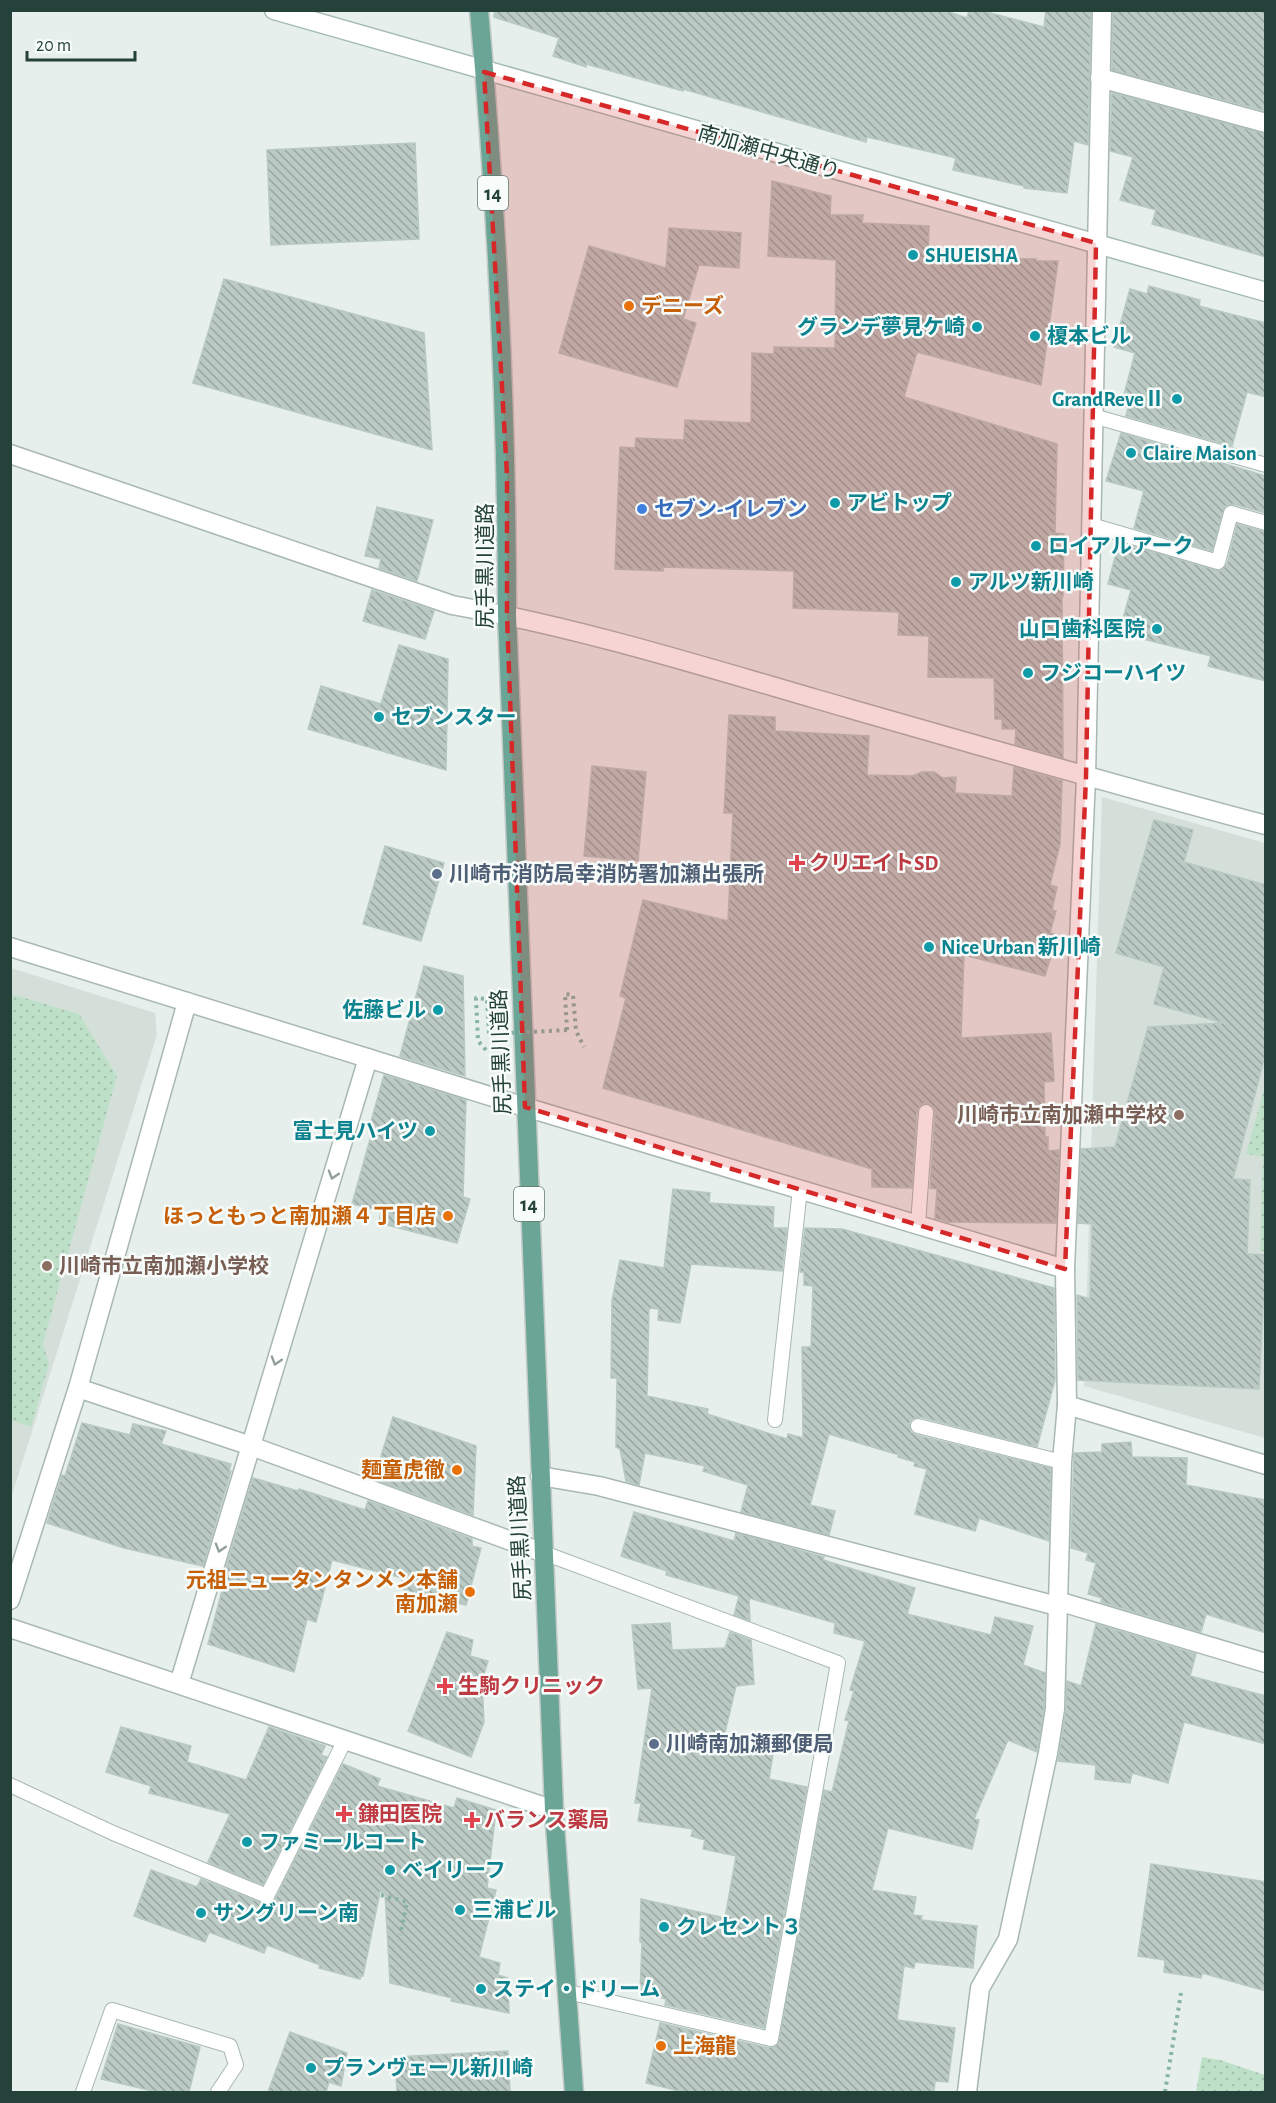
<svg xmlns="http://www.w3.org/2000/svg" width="1276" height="2103" font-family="'Alegreya Sans','Noto Sans JP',sans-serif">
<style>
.built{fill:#d4dfda}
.park{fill:url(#park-dots)}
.building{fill:url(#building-back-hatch);stroke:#b8c9c2;stroke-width:1.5}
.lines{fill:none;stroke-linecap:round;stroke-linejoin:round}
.lane-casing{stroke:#a8b8b2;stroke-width:16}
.street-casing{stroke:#a8b8b2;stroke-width:21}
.secondary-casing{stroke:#a4bbb3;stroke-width:21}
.primary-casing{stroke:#c2cac8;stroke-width:21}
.path{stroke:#86b3a5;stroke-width:4;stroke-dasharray:3 4.5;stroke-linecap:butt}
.lane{stroke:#fff;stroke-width:14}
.street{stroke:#fff;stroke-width:18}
.secondary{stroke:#fff;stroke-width:18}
.primary{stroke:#6aa596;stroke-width:18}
.path-bridge{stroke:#86b3a5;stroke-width:4;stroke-dasharray:3 4.5;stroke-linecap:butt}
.oneway{stroke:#92a09c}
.marked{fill:#d62828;fill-opacity:0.2;stroke:#d62828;stroke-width:4.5;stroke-dasharray:12 8;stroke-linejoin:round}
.culture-dot{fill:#0f9aa8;stroke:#f7fbf9;stroke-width:2}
.food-dot{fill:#e8710a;stroke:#f7fbf9;stroke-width:2}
.shop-dot{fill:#3f7fe0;stroke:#f7fbf9;stroke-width:2}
.health-dot{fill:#e0444e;stroke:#f7fbf9;stroke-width:2}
.service-dot{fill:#5c6f8a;stroke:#f7fbf9;stroke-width:2}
.education-dot{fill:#8d6e63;stroke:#f7fbf9;stroke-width:2}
.labels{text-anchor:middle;stroke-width:5;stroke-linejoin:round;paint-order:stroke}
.shield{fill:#f7fbf9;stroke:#637a73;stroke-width:1.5}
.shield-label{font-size:20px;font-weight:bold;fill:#24423a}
.street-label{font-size:21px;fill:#24423a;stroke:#f7fbf9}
.culture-label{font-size:21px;font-weight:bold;fill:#0d838f;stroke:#f7fbf9;text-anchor:start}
.food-label{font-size:21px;font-weight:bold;fill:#c56008;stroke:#f7fbf9;text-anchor:end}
.shop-label{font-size:21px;font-weight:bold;fill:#366cbe;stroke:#f7fbf9;text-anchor:start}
.health-label{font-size:21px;font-weight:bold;fill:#be3a42;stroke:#f7fbf9;text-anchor:start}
.service-label{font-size:21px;font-weight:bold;fill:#4e5e75;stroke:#f7fbf9;text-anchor:start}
.education-label{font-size:21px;font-weight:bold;fill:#785e54;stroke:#f7fbf9;text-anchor:end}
</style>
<defs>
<pattern id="park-dots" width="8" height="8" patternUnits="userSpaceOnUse" patternTransform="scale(1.5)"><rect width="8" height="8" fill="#bfe0c8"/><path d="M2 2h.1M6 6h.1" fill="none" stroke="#a4c1ad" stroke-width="1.8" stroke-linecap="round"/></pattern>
<pattern id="building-back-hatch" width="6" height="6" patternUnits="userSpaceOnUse" patternTransform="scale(1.5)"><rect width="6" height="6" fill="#bbcac4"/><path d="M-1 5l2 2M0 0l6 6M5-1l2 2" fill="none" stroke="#98a6a0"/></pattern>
</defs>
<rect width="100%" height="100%" fill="#e6efeb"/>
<g class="built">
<polygon points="1102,797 1265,843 1265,1438 1084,1386"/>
<polygon points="11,968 155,1013 157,1035 11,1498"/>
</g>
<g class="park">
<polygon points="11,994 79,1014 117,1076 43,1344 49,1364 31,1427 10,1420"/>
<polygon points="1265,1086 1266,1251 1260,1251 1263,1157 1246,1154"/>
<polygon points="1202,2057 1220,2060 1265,2075 1265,2092 1196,2092"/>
</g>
<g class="building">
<polygon points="495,10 943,10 967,18 969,10 979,10 1044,27 1046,10 1091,10 1088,145 1074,141 1067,193 1024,188 1024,186 953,170 956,158 867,137 866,142 683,89 683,91 586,64 586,67 553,56 559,38 494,17"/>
<polygon points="1113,10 1266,10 1266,111 1112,70"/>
<polygon points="1112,93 1266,134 1266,257 1152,224 1156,210 1120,200 1133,157 1110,151"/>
<polygon points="415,143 419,239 271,245 267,150"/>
<polygon points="772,181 831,196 830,215 863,215 862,223 929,226 928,257 1036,259 1036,261 1058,261 1041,385 917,352 904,397 1057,444 1055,533 1064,534 1063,596 1062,596 1063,758 1015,744 1016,729 1002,729 1002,719 995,719 994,678 928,677 929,636 898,635 899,612 793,608 794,571 663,567 663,571 615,569 620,447 635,448 636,438 684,440 685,420 751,423 752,353 774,354 774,347 835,348 836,260 768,256"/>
<polygon points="669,228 741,233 739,268 699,265 683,319 696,323 677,387 559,353 589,246 666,268"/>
<polygon points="224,279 424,333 432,450 193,383"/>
<polygon points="1149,286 1200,300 1199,306 1266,323 1266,397 1247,392 1232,446 1126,416 1128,408 1121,406 1135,353 1114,347 1130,289 1147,294"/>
<polygon points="1121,433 1266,476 1266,513 1233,504 1225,506 1212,551 1134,528 1144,491 1106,481"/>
<polygon points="377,507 433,520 417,581 379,568 381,559 365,556"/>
<polygon points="1237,524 1266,532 1266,681 1208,666 1211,656 1119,633 1131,590 1108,584 1118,546 1128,549 1129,545 1220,571 1227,564"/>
<polygon points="372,590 434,611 425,639 363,621"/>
<polygon points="399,645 448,659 446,770 308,729 321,686 381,704"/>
<polygon points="729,715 775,717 775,731 869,736 867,775 913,776 922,772 934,772 943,778 956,777 955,793 1012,796 1014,767 1062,781 1060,844 1050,885 1057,887 1052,910 1056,911 1050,933 1057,935 1045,976 964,955 961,1038 1051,1033 1054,1081 1044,1082 1045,1137 1048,1137 1048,1151 1059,1150 1056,1223 948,1222 935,1218 937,1189 930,1188 935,1113 934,1108 927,1103 922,1104 917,1111 912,1188 872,1187 872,1169 603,1088 626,998 620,996 643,900 728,921 733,813 724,813"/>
<polygon points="592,766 646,772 638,861 584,856"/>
<polygon points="1154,820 1193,830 1184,862 1266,885 1266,1052 1233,1179 1250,1180 1247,1254 1266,1255 1266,1309 1263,1308 1259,1389 1078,1380 1077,1295 1090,1299 1092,1224 1078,1223 1081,1149 1115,1147 1148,1027 1224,1023 1154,1004 1164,967 1116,953"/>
<polygon points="385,846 444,863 421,941 363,924"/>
<polygon points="424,966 463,976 465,1076 400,1056"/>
<polygon points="384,1075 466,1100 463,1197 470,1199 457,1243 379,1223 381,1211 352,1204 374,1125 370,1125"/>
<polygon points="673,1189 710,1193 709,1203 774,1207 773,1228 787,1228 782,1271 691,1264 680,1323 658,1320 659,1309 649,1308 647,1396 708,1409 707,1414 787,1439 788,1434 803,1438 802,1347 811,1347 813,1286 804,1285 804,1272 800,1272 805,1228 842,1229 1054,1288 1055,1380 1037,1447 920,1417 912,1419 909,1424 911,1432 916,1435 1051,1468 1049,1541 979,1518 975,1531 915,1514 927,1469 914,1466 915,1462 898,1457 899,1455 829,1434 810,1505 835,1511 829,1535 741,1512 748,1485 703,1471 705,1466 645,1453 639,1485 626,1481 620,1449 616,1447 617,1378 611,1378 612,1301 620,1260 664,1268"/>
<polygon points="393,1417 476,1446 473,1515 374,1479"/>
<polygon points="82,1423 130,1435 133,1424 166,1431 161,1444 231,1464 229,1471 231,1471 203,1566 124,1548 47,1523 62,1475 65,1476"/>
<polygon points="1131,1442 1132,1457 1187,1458 1186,1485 1266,1500 1266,1633 1206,1614 1201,1632 1101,1602 1102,1598 1088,1594 1096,1563 1086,1560 1088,1553 1071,1548 1074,1453 1102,1452 1102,1444"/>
<polygon points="253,1478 298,1491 299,1489 365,1510 368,1501 472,1539 472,1546 481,1548 466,1605 400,1589 403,1578 332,1560 316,1622 307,1619 294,1672 208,1644 227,1572 225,1571"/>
<polygon points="634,1512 734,1541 736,1533 824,1557 823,1560 915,1588 907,1614 991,1635 995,1617 1033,1626 1023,1665 1045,1673 1044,1708 1037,1752 1008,1740 974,1819 979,1820 972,1849 888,1828 872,1890 916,1897 913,1915 922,1916 921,1920 977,1926 973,1968 915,1962 914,1968 904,1966 897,2020 955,2028 948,2082 935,2081 934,2092 683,2092 646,2083 660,2023 769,2048 778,2044 824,1790 832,1792 849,1721 845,1720 854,1691 850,1690 865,1641 834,1633 835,1623 749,1598 750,1621 734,1615 739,1596 666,1575 667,1571 621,1556"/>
<polygon points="670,1623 672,1650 725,1648 730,1632 751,1640 754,1684 736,1686 723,1741 753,1745 753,1750 773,1754 769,1779 807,1787 764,2028 665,2005 666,1999 640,1992 642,1943 640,1942 641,1899 725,1918 736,1856 703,1849 705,1840 691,1836 693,1829 638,1821 641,1803 635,1803 652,1688 638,1689 632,1625"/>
<polygon points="1096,1624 1196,1654 1190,1676 1266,1696 1266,1744 1184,1722 1168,1783 1132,1773 1130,1783 1095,1779 1096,1765 1058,1761 1066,1711 1067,1681 1081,1686"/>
<polygon points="447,1632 473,1640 470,1656 488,1661 482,1681 484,1722 471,1757 408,1731"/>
<polygon points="121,1727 191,1746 187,1762 246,1780 269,1727 325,1746 321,1755 327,1757 263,1885 208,1862 230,1814 149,1793 151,1786 106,1772"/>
<polygon points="343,1764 380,1779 377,1786 454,1808 457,1798 496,1810 487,1888 496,1890 479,1957 500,1963 498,1975 508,1978 509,2013 451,2001 452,1998 390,1983 385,1893 380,1892 363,1976 361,1976 360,1979 319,1968 320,1965 267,1945 264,1953 209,1932 205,1942 134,1916 151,1870 197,1887 201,1879 264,1904 273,1903"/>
<polygon points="1151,1864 1266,1882 1266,1991 1202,1973 1201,1978 1164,1972 1165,1960 1138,1956"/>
<polygon points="118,2024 200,2047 189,2092 157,2092 101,2079"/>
<polygon points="290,2032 347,2053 341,2086 329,2082 326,2092 268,2092"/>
<polygon points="508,2051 510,2092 397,2092 395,2057"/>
</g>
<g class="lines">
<defs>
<g id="lane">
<polyline points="1093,416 1266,465"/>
<polyline points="1091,525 1218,562 1231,513 1266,523"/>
<polyline points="918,1225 926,1112"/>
<polyline points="775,1420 800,1189"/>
<polyline points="918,1426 1062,1462"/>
<polyline points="544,1553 838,1663 771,2039 568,1992"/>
<polyline points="10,1785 113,1833 267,1896 345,1740"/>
<polyline points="83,2092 112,2010 230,2046 236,2065 218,2092"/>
</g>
<g id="street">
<polyline points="1100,78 1266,123"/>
<path d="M10,454L452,605C576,627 696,664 816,699C966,742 1115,785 1266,825"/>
<polyline points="10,947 525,1107 1065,1269"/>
<polyline points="78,1388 251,1446 544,1553"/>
<polyline points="1067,1405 1266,1465"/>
<polyline points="540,1476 599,1486 1057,1606"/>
<polyline points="10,1600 78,1388 187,1002"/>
<polyline points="1058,1601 1266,1663"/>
<polyline points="10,1628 554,1810"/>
<polyline points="179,1684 368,1058"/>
<polyline points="967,2092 980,1988 1008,1939 1048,1753 1055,1709 1062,1462 1067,1405 1065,1269 1086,777 1102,10"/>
</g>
<polyline id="secondary" points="274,10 1266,292"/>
<path id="primary" d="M479,10C497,211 507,413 507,615L554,1810L574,2092"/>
</defs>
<use href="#lane" class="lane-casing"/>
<use href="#street" class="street-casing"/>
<use href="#secondary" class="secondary-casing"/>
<use href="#primary" class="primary-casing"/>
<g class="path">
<polyline points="567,1030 565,994 573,995 576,1031 584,1047"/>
<polyline points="486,1050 478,1041 476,998 487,999 489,1034"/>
<polyline points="381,1895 407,1902 400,1935"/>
<polyline points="1165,2092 1181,1993"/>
</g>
<use href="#lane" class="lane"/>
<use href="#street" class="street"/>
<use href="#secondary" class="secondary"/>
<use href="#primary" class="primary"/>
<polyline class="path-bridge" points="489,1034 567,1030"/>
</g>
<defs><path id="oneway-chevron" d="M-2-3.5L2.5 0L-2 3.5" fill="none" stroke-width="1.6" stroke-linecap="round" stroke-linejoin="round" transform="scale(1.5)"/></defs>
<g class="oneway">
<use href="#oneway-chevron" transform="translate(333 1175) rotate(107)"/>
<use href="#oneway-chevron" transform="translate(276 1361) rotate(107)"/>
<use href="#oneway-chevron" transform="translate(220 1548) rotate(107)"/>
</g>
<path class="marked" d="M484,72L1096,243L1086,777L1065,1269L525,1107L507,615V475Z"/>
<g class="culture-dot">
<circle cx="913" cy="255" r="6"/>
<circle cx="977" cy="327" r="6"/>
<circle cx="1035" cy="336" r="6"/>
<circle cx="1177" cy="399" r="6"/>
<circle cx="1131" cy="453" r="6"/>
<circle cx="835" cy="503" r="6"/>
<circle cx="1036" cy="546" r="6"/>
<circle cx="956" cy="582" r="6"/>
<circle cx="1157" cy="629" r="6"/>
<circle cx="1028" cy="673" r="6"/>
<circle cx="379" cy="717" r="6"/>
<circle cx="929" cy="947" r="6"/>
<circle cx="438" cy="1010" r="6"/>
<circle cx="430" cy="1131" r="6"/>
<circle cx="247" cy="1842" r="6"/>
<circle cx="390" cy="1870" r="6"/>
<circle cx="460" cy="1910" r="6"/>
<circle cx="201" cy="1913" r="6"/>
<circle cx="664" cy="1927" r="6"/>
<circle cx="481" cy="1989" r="6"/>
<circle cx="311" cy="2068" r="6"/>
</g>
<g class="food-dot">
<circle cx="629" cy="306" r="6"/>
<circle cx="448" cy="1216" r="6"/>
<circle cx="457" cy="1470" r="6"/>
<circle cx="470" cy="1592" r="6"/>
<circle cx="661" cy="2046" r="6"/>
</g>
<circle class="shop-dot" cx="642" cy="509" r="6"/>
<g class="health-dot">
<path d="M794 854h6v6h6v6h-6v6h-6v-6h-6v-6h6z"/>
<path d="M442 1677h6v6h6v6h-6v6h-6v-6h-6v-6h6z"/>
<path d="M341 1805h6v6h6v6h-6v6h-6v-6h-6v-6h6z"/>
<path d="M469 1811h6v6h6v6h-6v6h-6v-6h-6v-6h6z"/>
</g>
<g class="service-dot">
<circle cx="437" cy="874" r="6"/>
<circle cx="654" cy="1744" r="6"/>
</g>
<g class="education-dot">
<circle cx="1179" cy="1115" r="6"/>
<circle cx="47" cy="1266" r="6"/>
</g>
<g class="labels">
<g class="shield">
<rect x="478" y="176" width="30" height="34" rx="4.5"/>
<rect x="514" y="1187" width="30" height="34" rx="4.5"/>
</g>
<g class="shield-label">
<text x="493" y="200">14</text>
<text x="529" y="1211">14</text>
</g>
<g class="street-label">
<text transform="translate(769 152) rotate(16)" y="7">南加瀬中央通り</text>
<text transform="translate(485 566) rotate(-90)" y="7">尻手黒川道路</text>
<text transform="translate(501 1052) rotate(-92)" y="7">尻手黒川道路</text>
<text transform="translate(520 1538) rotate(-93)" y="7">尻手黒川道路</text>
</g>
<g class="culture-label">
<text x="925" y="262">SHUEISHA</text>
<text x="965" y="334" text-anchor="end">グランデ夢見ケ崎</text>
<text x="1047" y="343">榎本ビル</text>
<text x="1165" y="406" text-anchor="end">GrandReveⅡ</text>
<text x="1143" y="460">Claire Maison</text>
<text x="847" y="510">アビトップ</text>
<text x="1048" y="553">ロイアルアーク</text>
<text x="968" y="589">アルツ新川崎</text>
<text x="1145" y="636" text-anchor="end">山口歯科医院</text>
<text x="1040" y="680">フジコーハイツ</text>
<text x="391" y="724">セブンスター</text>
<text x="941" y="954">Nice Urban 新川崎</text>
<text x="426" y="1017" text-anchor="end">佐藤ビル</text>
<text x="418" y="1138" text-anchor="end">富士見ハイツ</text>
<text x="259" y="1849">ファミールコート</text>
<text x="402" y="1877">ベイリーフ</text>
<text x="472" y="1917">三浦ビル</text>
<text x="213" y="1920">サングリーン南</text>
<text x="676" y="1934">クレセント３</text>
<text x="493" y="1996">ステイ・ドリーム</text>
<text x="323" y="2075">プランヴェール新川崎</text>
</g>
<g class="food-label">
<text x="641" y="313" text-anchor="start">デニーズ</text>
<text x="436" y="1223">ほっともっと南加瀬４丁目店</text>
<text x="445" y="1477">麺童虎徹</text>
<text x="458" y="1587">元祖ニュータンタンメン本舗<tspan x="458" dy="24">南加瀬</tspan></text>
<text x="673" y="2053" text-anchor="start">上海龍</text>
</g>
<g class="shop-label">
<text x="654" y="516">セブン-イレブン</text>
</g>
<g class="health-label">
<text x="809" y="870">クリエイトSD</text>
<text x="458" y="1693">生駒クリニック</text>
<text x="358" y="1821">鎌田医院</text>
<text x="484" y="1827">バランス薬局</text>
</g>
<g class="service-label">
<text x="449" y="881">川崎市消防局幸消防署加瀬出張所</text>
<text x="666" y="1751">川崎南加瀬郵便局</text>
</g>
<g class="education-label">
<text x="1167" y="1122">川崎市立南加瀬中学校</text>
<text x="59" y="1273" text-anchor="start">川崎市立南加瀬小学校</text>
</g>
</g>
<rect width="1276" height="2103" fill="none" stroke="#24423a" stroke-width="24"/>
<path d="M27 51v9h108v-9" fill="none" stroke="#24423a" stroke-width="3"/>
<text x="36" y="51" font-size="18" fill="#24423a" stroke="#f7fbf9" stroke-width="4.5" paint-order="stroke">20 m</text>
</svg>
